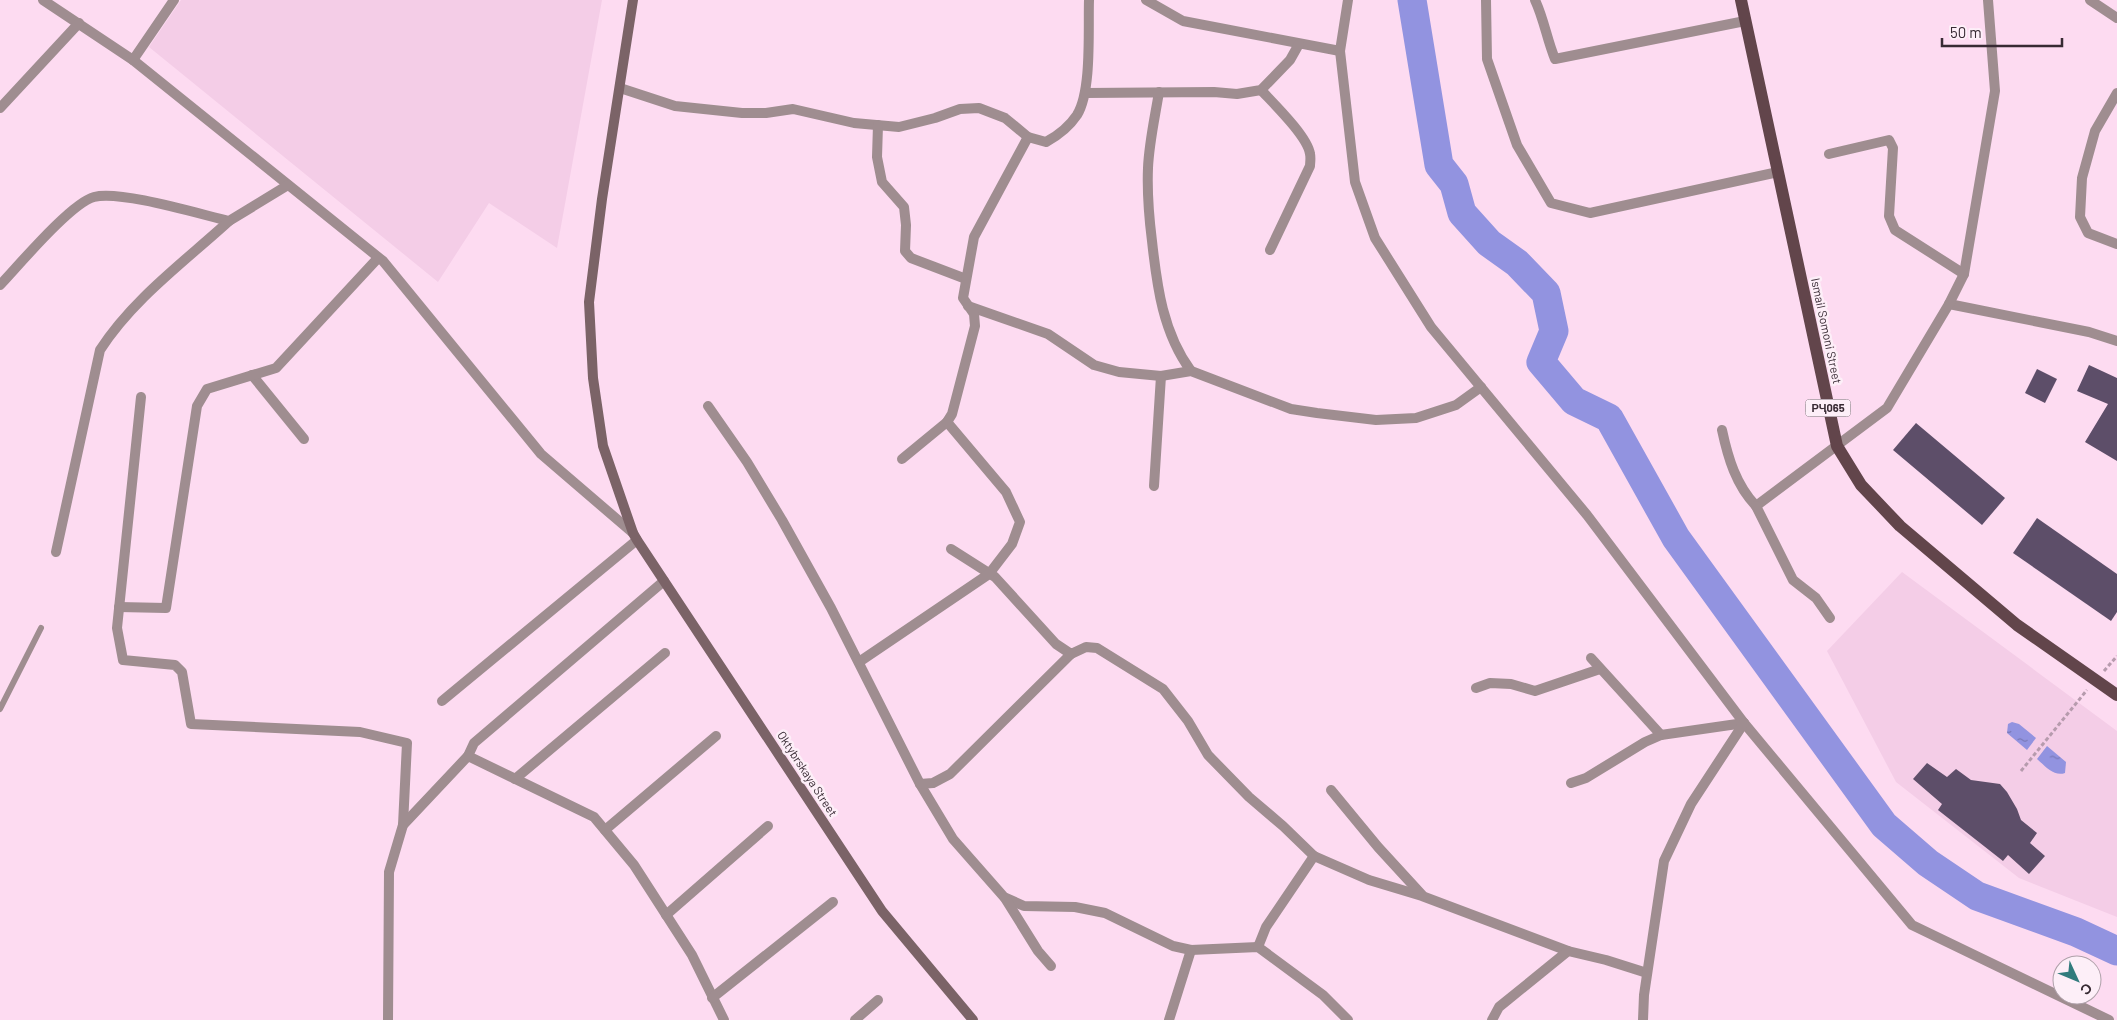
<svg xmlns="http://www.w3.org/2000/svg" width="2117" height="1020" font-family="Barlow,sans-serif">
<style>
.built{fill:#f4cde7}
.water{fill:url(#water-ripples)}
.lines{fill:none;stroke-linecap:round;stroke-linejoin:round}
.river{stroke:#9293e0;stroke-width:29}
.building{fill:#5d4e69}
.path{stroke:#b69bad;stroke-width:3;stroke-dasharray:4 2.5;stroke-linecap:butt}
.lane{stroke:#9f8d90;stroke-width:6}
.street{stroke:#9f8d90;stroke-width:10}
.secondary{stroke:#7b6367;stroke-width:10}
.primary{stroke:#62454b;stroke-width:12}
.labels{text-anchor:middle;stroke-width:5;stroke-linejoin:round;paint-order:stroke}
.shield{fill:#fdeff8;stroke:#72656e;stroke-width:1}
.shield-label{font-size:11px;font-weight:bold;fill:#372a33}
.street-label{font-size:12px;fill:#372a33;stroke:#fdeff8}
</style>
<defs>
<pattern id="water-ripples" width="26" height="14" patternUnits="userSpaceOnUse" patternTransform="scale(1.25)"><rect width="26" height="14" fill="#9293e0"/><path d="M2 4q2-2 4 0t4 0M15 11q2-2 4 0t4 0" fill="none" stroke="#7878b6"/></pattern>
</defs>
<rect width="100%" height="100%" fill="#fddbf1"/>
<g class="built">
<polygon points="181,0 602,0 557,248 489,203 438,282 149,47"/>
<polygon points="1902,572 2117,731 2117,917 2019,878 1896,782 1827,651"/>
</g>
<g class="water">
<polygon points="2012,722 2019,724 2036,738 2027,750 2007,733 2008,724"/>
<path d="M2047,746L2066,762L2065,773C2054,777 2045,766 2037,759Z"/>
</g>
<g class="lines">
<polyline class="river" points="1412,0 1439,165 1454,184 1462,213 1489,243 1517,263 1546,293 1554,331 1541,362 1574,401 1609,418 1676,538 1884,825 1928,863 1977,896 2076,932 2117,951"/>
</g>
<g class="building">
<polygon points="2089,365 2117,378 2117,461 2085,442 2108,404 2077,391"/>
<polygon points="2037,369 2057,379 2045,403 2025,393"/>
<polygon points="1916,423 2005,498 1982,525 1893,450"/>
<polygon points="2037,518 2117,574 2117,612 2111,621 2013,553"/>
<polygon points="1927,763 1947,777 1956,769 1971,780 2000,784 2007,792 2017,809 2021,820 2037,833 2030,843 2045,856 2029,874 2008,855 2003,861 1938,810 1942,804 1913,779"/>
</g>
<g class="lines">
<g class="path">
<polyline points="2104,671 2117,656"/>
<polyline points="2021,771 2087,690"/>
</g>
<polyline class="lane" points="0,709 41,628"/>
<g class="street">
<polyline points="43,0 133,60 383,261 541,454 633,533"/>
<polyline points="1146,0 1183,21 1340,51"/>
<polyline points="1348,0 1340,51 1355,182 1375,238 1431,327 1587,515 1744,723 1912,925 2109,1020"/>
<polyline points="1486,0 1487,59 1517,145 1551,203 1590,213 1778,172"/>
<path d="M1535,0C1544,19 1547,40 1555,59L1745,21"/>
<polyline points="2090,0 2117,18"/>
<polyline points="133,60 174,0"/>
<path d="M620,88L675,106L742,113H766L793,109L854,123L899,127L935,118L960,109L979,108L1005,118L1028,137L1046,142C1059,135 1069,127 1077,115C1092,91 1088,29 1089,0"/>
<path d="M1261,90C1274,104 1308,137 1310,154C1311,158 1310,163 1310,166L1270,250"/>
<path d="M1159,92C1155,117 1149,143 1148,168C1147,192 1149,217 1152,241C1157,287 1163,333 1191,371"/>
<polyline points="1085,93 1214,92 1237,94 1261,90 1290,60 1299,44"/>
<polyline points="2117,93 2095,131 2082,178 2080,217 2088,233 2117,244"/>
<polyline points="0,108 79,23"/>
<polyline points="878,125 877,157 882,182 904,207 906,225 905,251 911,258 966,279"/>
<polyline points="1829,154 1889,140 1893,148 1889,216 1895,230 1964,274"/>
<path d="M0,285C19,265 71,203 94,197C120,190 199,214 229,221L288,185"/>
<polyline points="1949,304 2089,332 2117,341"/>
<polyline points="968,306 1048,334 1094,365 1119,372 1161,376 1191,371 1291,409 1317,413 1376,420 1416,418 1456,405 1481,387"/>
<polyline points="252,375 304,439"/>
<polyline points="141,397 117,628 123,660 175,665 182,672 191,724 360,732 407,743 403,825"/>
<polyline points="708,406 747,462 782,520 831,608 920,784 953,839 1004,897 1024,906 1075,907 1105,913 1173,946 1191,950 1258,947 1323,995 1348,1020"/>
<path d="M1722,430C1728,458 1736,485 1756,506L1887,408L1949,304L1964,274L1995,91L1988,0"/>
<polyline points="902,459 947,422"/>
<polyline points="1154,486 1161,376"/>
<polyline points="1756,506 1793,580 1816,598 1830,618"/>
<polyline points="951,549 995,577 1056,644 1071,654 1086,647 1097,648 1163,689 1188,721 1208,755 1249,797 1283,826 1314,856 1369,880 1422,896 1568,951"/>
<path d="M56,552L100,350C133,299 184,262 229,221"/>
<polyline points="664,581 474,743 468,756 594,817 634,865 692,955 724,1020"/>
<polyline points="119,607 166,608 197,406 207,389 276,368 378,258"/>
<polyline points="1591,658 1661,735"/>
<polyline points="859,662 989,574 1012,544 1020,522 1006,492 947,422 952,414 975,326 974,314 963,298 974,237 1028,137"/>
<polyline points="1476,688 1490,683 1511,684 1535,691 1600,669"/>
<polyline points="442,701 637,540"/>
<polyline points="515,779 665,653"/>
<polyline points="1571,783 1586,778 1645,742 1661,735 1744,723"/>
<polyline points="920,784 933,783 950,774 1071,654"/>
<polyline points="1331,790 1378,847 1422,895"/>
<polyline points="605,830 716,736"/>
<polyline points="1005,898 1038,951 1051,966"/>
<polyline points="666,915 768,826"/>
<polyline points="1258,947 1266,927 1314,856"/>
<polyline points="712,998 833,902"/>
<polyline points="388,1020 389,872 403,825 468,756"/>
<polyline points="855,1020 878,1000"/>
<polyline points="1169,1020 1191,950"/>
<polyline points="1492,1020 1499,1007 1568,951 1606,960 1647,973"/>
<polyline points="1643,1020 1644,995 1664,861 1691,804 1744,723"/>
</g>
<polyline class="secondary" points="633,0 602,199 589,302 593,378 603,446 633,533 637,540 882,911 973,1020"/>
<polyline class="primary" points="1741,0 1837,446 1861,485 1900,526 2017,625 2117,695"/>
</g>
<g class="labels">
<rect class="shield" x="1805.5" y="399.5" width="45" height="17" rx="4"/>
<g class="shield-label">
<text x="1828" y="412">РҶ065</text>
</g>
<g class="street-label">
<text transform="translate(1826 331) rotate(78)" y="4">Ismail Somoni Street</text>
<text transform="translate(807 774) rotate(57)" y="4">Oktybrskaya Street</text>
</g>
</g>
<g transform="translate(2077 980) rotate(134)"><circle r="24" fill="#fdeff8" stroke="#aea0a9"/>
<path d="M0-4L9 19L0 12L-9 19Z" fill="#317b7d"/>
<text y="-8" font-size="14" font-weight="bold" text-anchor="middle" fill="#372a33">С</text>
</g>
<path d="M1942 38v8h120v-8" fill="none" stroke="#372a33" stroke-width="2.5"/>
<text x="1950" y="38" font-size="15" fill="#372a33" stroke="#fdeff8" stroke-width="4" paint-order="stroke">50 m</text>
</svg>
